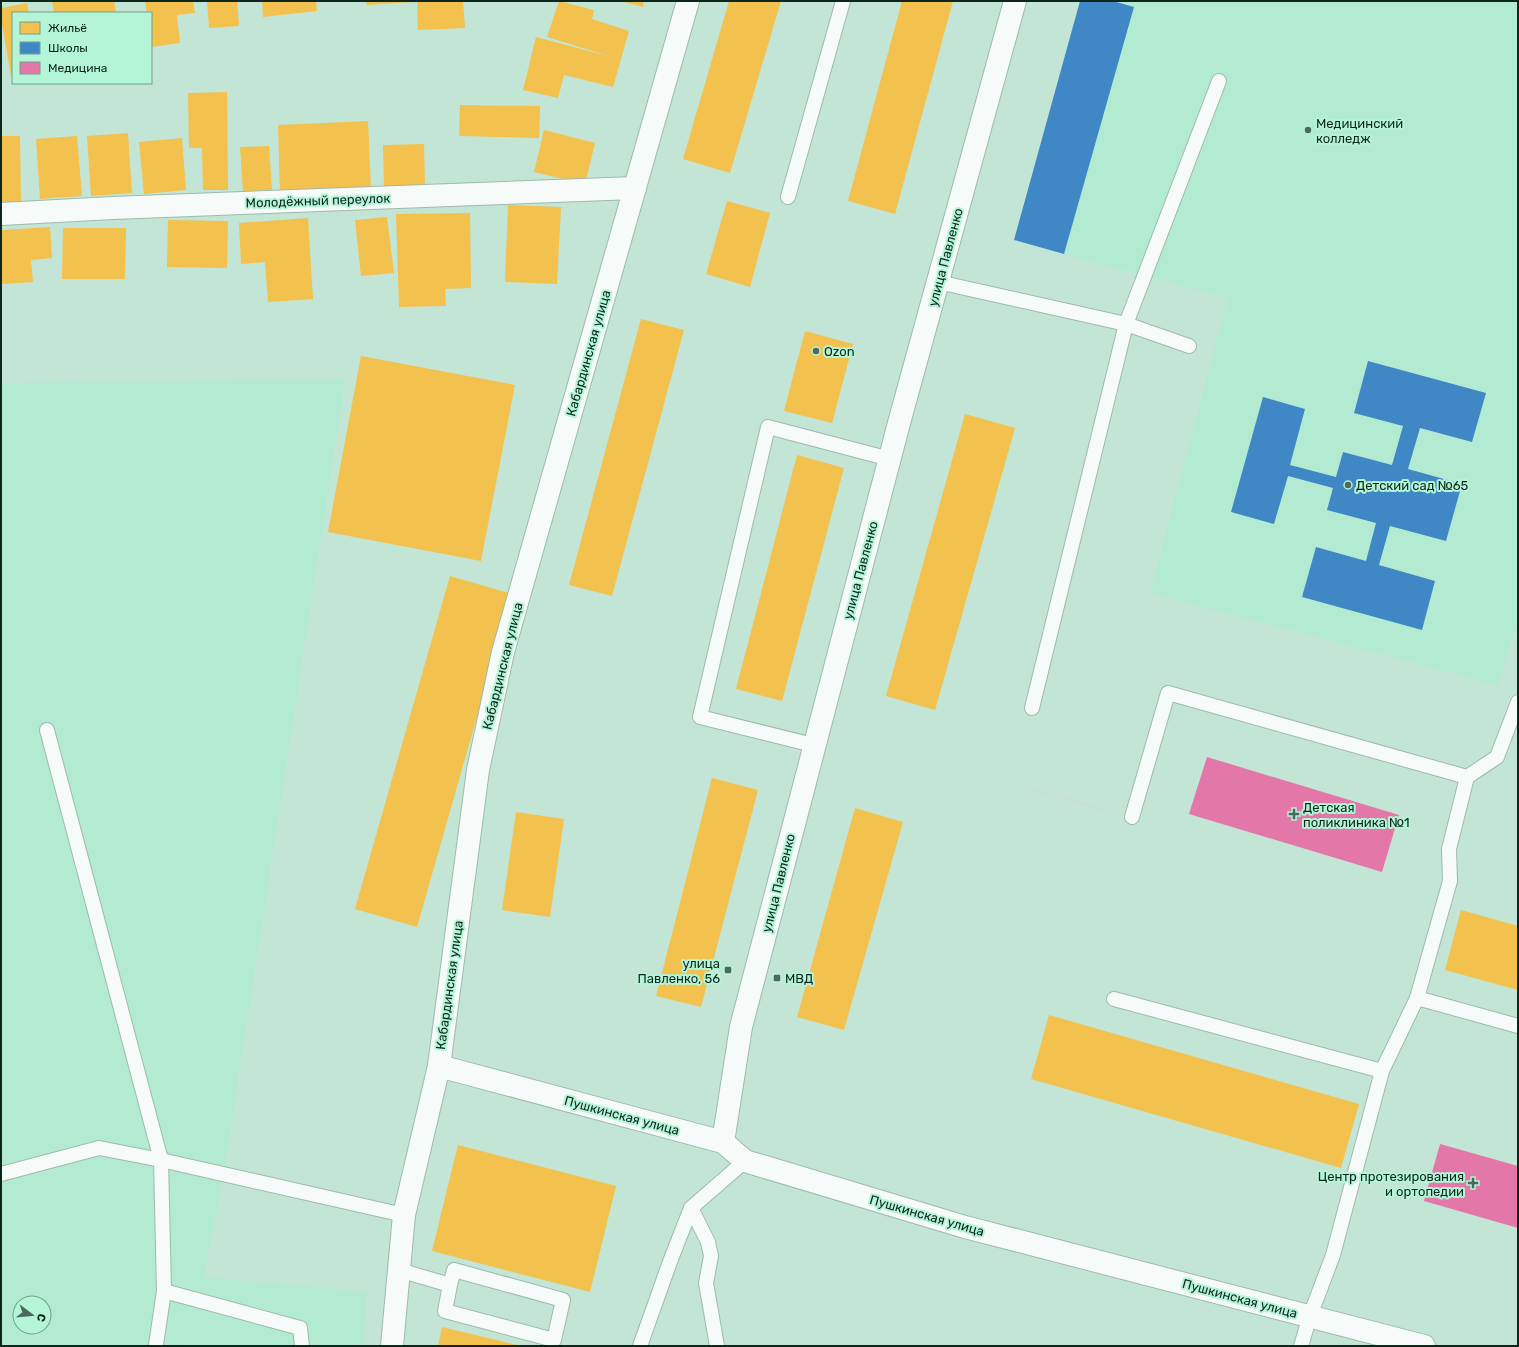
<svg xmlns="http://www.w3.org/2000/svg" width="1519" height="1347" font-family="Rubik,sans-serif">
<style>
.built{fill:#b3ead2;fill-rule:evenodd}
.homes{fill:#f2c14e}
.schools{fill:#3f88c5}
.health{fill:#e377a8}
.lines{fill:none;stroke-linecap:round;stroke-linejoin:round}
.service-casing{stroke:#9ebaad;stroke-width:16}
.minor-casing{stroke:#9ebaad;stroke-width:24}
.secondary-casing{stroke:#9ebaad;stroke-width:24}
.path{stroke:#cdd8d3;stroke-width:2.5;stroke-dasharray:2 3;stroke-linecap:butt}
.service{stroke:#f6fbf9;stroke-width:14}
.minor{stroke:#f6fbf9;stroke-width:22}
.secondary{stroke:#f6fbf9;stroke-width:22}
.poi-dot{fill:#4c695d;stroke:#b4f4d7;stroke-width:1.5}
.labels{text-anchor:middle;stroke-width:4;stroke-linejoin:round;paint-order:stroke}
.poi-label{font-size:13px;fill:#0c261c;stroke:#b4f4d7;text-anchor:start}
.street-label{font-size:13px;fill:#0c261c;stroke:#b4f4d7}
</style>
<rect width="100%" height="100%" fill="#c3e5d6"/>
<g class="built">
<polygon points="1123,1 1518,1 1518,617 1498,685 1150,593 1228,298 1064,254 1133,7 1122,4"/>
<path d="M345,379L226,1159L204,1277L367,1292L364,1346H1V383ZM20,1303H44V1327H20Z"/>
</g>
<g class="homes">
<polygon points="52,1 114,1 116,13 54,13"/>
<polygon points="145,1 193,1 195,13 177,15 180,43 151,47 151,13 147,13"/>
<polygon points="207,1 237,1 239,26 209,28"/>
<polygon points="262,1 316,1 317,11 263,17"/>
<polygon points="366,1 413,1 413,2 367,5"/>
<polygon points="417,1 463,1 465,28 418,30"/>
<polygon points="559,1 594,10 592,19 629,31 613,87 564,75 558,98 523,90 536,37 612,57 547,37"/>
<polygon points="620,1 644,1 643,7"/>
<polygon points="729,1 781,1 730,173 683,159"/>
<polygon points="902,1 953,1 895,214 848,201"/>
<polygon points="27,3 29,13 13,13 13,76 11,76 1,19 1,8"/>
<polygon points="227,92 228,190 203,190 202,148 189,148 188,93"/>
<polygon points="460,105 540,106 539,138 459,136"/>
<polygon points="368,121 371,189 280,193 278,125"/>
<polygon points="544,130 595,143 585,184 534,172"/>
<polygon points="128,133 132,193 91,196 87,136"/>
<polygon points="1,136 20,136 21,202 1,202"/>
<polygon points="77,136 82,196 40,199 36,139"/>
<polygon points="182,138 186,190 144,194 139,142"/>
<polygon points="424,144 425,185 384,186 383,145"/>
<polygon points="269,146 272,190 243,192 240,147"/>
<polygon points="727,201 770,213 750,287 706,274"/>
<polygon points="508,205 561,207 557,284 505,282"/>
<polygon points="470,213 471,288 445,289 446,306 399,307 396,214"/>
<polygon points="387,217 394,273 361,276 355,220"/>
<polygon points="308,218 313,299 268,302 265,262 241,264 239,223"/>
<polygon points="168,220 228,221 227,268 167,267"/>
<polygon points="50,227 52,258 31,260 33,282 1,284 1,230"/>
<polygon points="63,228 126,228 125,279 62,279"/>
<polygon points="641,319 684,330 612,596 569,585"/>
<polygon points="805,331 853,344 832,423 784,411"/>
<polygon points="361,356 515,385 481,561 328,532"/>
<polygon points="965,414 1015,428 935,710 886,696"/>
<polygon points="797,455 844,468 782,701 736,689"/>
<polygon points="450,576 512,594 417,927 355,909"/>
<polygon points="712,778 758,790 701,1007 656,996"/>
<polygon points="855,808 903,822 844,1030 797,1017"/>
<polygon points="516,812 564,819 550,917 502,910"/>
<polygon points="1461,910 1518,926 1518,990 1445,970"/>
<polygon points="1049,1015 1359,1104 1341,1168 1031,1079"/>
<polygon points="458,1145 616,1186 590,1292 432,1251"/>
<polygon points="442,1327 517,1345 517,1346 438,1346"/>
</g>
<g class="schools">
<polygon points="1080,1 1113,1 1134,7 1064,254 1014,240"/>
<polygon points="1368,361 1486,393 1472,442 1420,428 1408,469 1462,484 1446,541 1390,526 1379,565 1435,581 1422,630 1302,597 1316,547 1366,561 1376,523 1327,510 1333,488 1288,476 1274,524 1231,512 1263,397 1305,409 1290,465 1336,477 1343,452 1392,465 1403,426 1354,413"/>
</g>
<g class="health">
<polygon points="1207,757 1399,815 1382,872 1189,814"/>
<polygon points="1440,1144 1518,1166 1518,1228 1424,1201"/>
</g>
<g class="lines">
<defs>
<g id="service">
<polyline points="788,197 843,1"/>
<polyline points="938,282 1126,324 1189,346"/>
<polyline points="1032,708 1126,324 1219,81"/>
<polyline points="47,730 161,1160 164,1291 156,1345"/>
<polyline points="813,745 700,717 768,427 890,459"/>
<polyline points="1132,817 1168,693 1467,777"/>
<polyline points="1417,998 1518,1026"/>
<polyline points="1114,999 1382,1071"/>
<polyline points="1,1174 99,1148 161,1160 404,1215"/>
<polyline points="691,1208 708,1242 711,1256 706,1283 717,1346"/>
<polyline points="399,1270 450,1285 454,1270 563,1300 554,1340 445,1311 450,1285"/>
<polyline points="164,1291 300,1328 302,1346"/>
<polyline points="640,1346 671,1259 691,1208 745,1161"/>
<polyline points="1301,1346 1310,1316 1333,1255 1382,1071 1417,998 1450,881 1449,849 1467,777 1497,757 1518,702"/>
</g>
<g id="minor">
<polyline points="1,214 113,208 635,188"/>
<polyline points="439,1066 723,1142"/>
<polyline points="392,1346 404,1215 439,1066 478,770 503,652 688,1"/>
</g>
<polyline id="secondary" points="1015,1 899,423 741,1027 723,1142 745,1161 965,1227 1424,1346"/>
</defs>
<use href="#service" class="service-casing"/>
<use href="#minor" class="minor-casing"/>
<use href="#secondary" class="secondary-casing"/>
<polyline class="path" points="1031,789 1112,812"/>
<use href="#service" class="service"/>
<use href="#minor" class="minor"/>
<use href="#secondary" class="secondary"/>
</g>
<g class="poi-dot">
<circle cx="1308" cy="130" r="4"/>
<circle cx="816" cy="351" r="4"/>
<circle cx="1348" cy="485" r="4"/>
<path d="M1292 808h4v4h4v4h-4v4h-4v-4h-4v-4h4z"/>
<rect x="724" y="966" width="8" height="8" rx="2"/>
<rect x="773" y="974" width="8" height="8" rx="2"/>
<path d="M1471 1177h4v4h4v4h-4v4h-4v-4h-4v-4h4z"/>
</g>
<g class="labels">
<g class="poi-label">
<text x="1316" y="128">Медицинский<tspan x="1316" dy="15">колледж</tspan></text>
<text x="824" y="356">Ozon</text>
<text x="1356" y="490">Детский сад №65</text>
<text x="1303" y="812">Детская<tspan x="1303" dy="15">поликлиника №1</tspan></text>
<text x="720" y="968" text-anchor="end">улица<tspan x="720" dy="15">Павленко, 56</tspan></text>
<text x="785" y="983">МВД</text>
<text x="1464" y="1181" text-anchor="end">Центр протезирования<tspan x="1464" dy="15">и ортопедии</tspan></text>
</g>
<g class="street-label">
<text transform="translate(318 200) rotate(-2)" y="5">Молодёжный переулок</text>
<text transform="translate(945 257) rotate(-75)" y="5">улица Павленко</text>
<text transform="translate(588 353) rotate(-74)" y="5">Кабардинская улица</text>
<text transform="translate(860 570) rotate(-75)" y="5">улица Павленко</text>
<text transform="translate(502 666) rotate(-76)" y="5">Кабардинская улица</text>
<text transform="translate(778 883) rotate(-76)" y="5">улица Павленко</text>
<text transform="translate(449 985) rotate(-82)" y="5">Кабардинская улица</text>
<text transform="translate(622 1115) rotate(15)" y="5">Пушкинская улица</text>
<text transform="translate(927 1215) rotate(16)" y="5">Пушкинская улица</text>
<text transform="translate(1240 1298) rotate(15)" y="5">Пушкинская улица</text>
</g>
</g>
<rect width="1519" height="1347" fill="none" stroke="#0c261c" stroke-width="4"/>
<rect x="12" y="12" width="140" height="72" fill="#b4f4d7" stroke="#71a28c"/>
<rect x="20" y="22" width="20" height="12" fill="#f2c14e" stroke="#71a28c"/>
<text x="48" y="32" font-size="12" fill="#0c261c">Жильё</text>
<rect x="20" y="42" width="20" height="12" fill="#3f88c5" stroke="#71a28c"/>
<text x="48" y="52" font-size="12" fill="#0c261c">Школы</text>
<rect x="20" y="62" width="20" height="12" fill="#e377a8" stroke="#71a28c"/>
<text x="48" y="72" font-size="12" fill="#0c261c">Медицина</text>
<g transform="translate(32 1315) rotate(106)"><circle r="19" fill="#b4f4d7" stroke="#71a28c"/>
<path d="M0-3L7 15L0 10L-7 15Z" fill="#4c695d"/>
<text y="-6" font-size="11" font-weight="bold" text-anchor="middle" fill="#0c261c">С</text>
</g>
</svg>
